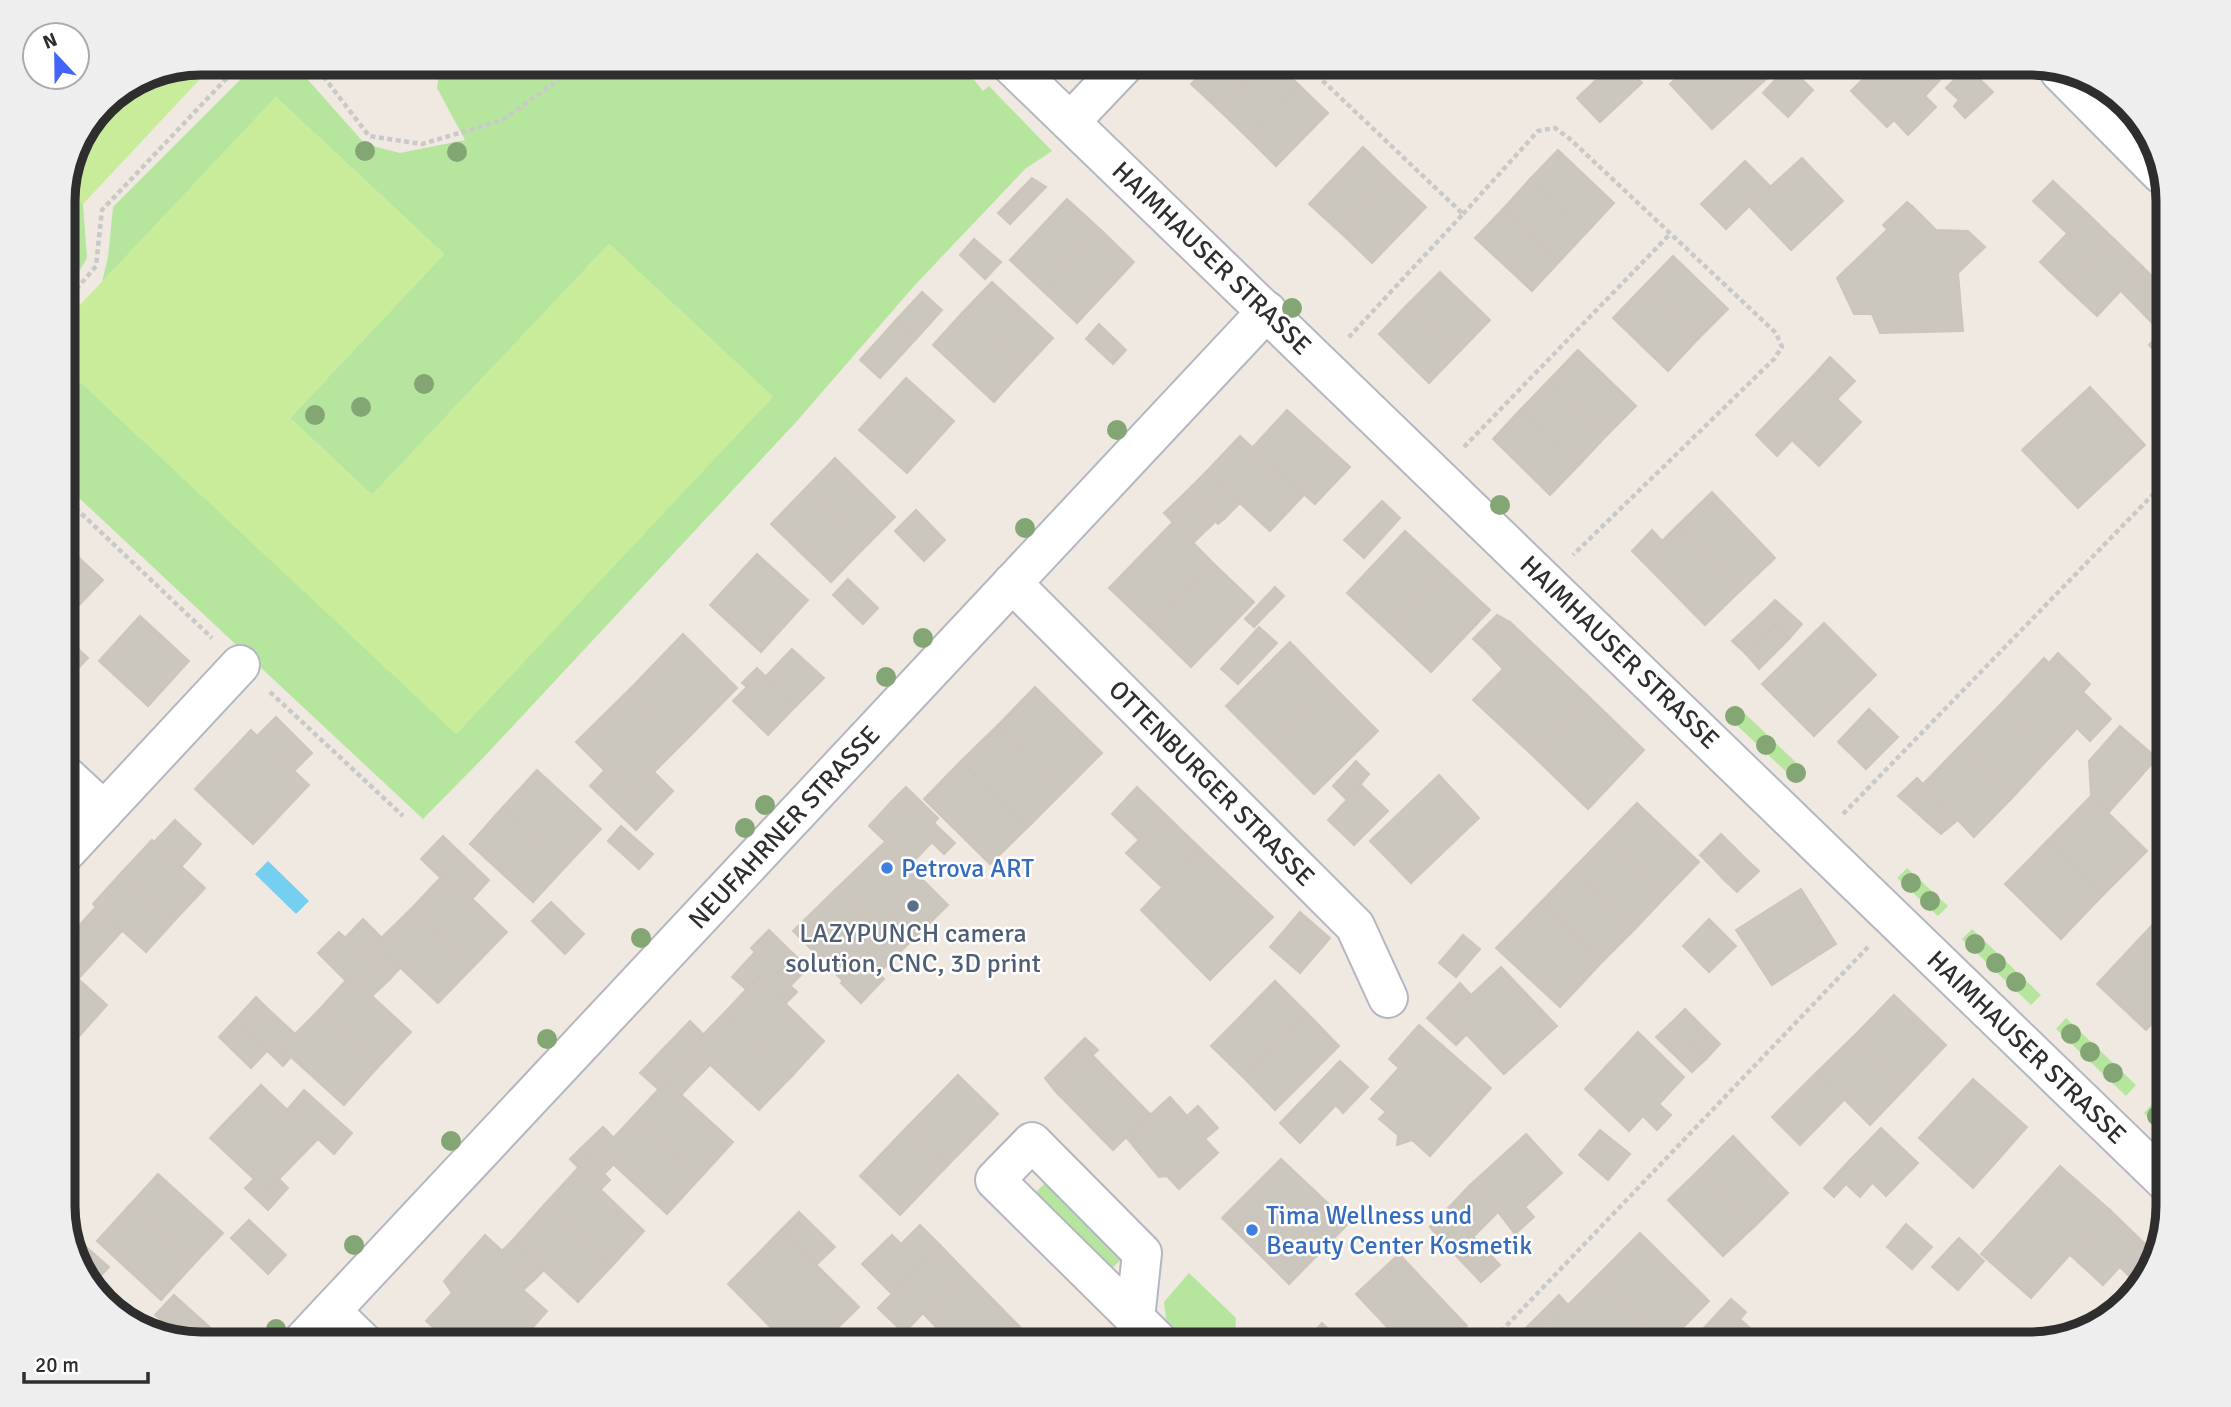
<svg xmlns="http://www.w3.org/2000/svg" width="2231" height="1407" font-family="Signika,sans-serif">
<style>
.green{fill:#b6e59e}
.pitch{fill:#c9ec9a}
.water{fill:#75cff0}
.building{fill:#cbc7bf;stroke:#cbc5ba;stroke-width:2}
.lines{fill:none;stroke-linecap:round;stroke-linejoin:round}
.street-casing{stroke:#b4b7c1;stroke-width:42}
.path{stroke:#c9c9c9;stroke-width:4.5;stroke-dasharray:5 3.5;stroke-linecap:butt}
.street{stroke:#fff;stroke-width:38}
.tree{fill:#84a574}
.shop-dot{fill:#3f7fe0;stroke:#fff;stroke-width:2.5}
.service-dot{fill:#5c6f8a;stroke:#fff;stroke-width:2.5}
.labels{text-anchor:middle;stroke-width:5;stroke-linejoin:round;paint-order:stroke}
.street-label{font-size:26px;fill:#2e2e2e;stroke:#fff}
.shop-label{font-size:26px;fill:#366cbe;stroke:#fff;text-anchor:start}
.service-label{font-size:26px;fill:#4e5e75;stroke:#fff}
.rim{fill:none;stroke:#2e2e2e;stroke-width:9}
</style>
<rect width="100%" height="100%" fill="#efe9e1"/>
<g class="green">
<polygon points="269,63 293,63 365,144 400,153 465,140 437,88 441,63 969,63 972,65 966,70 983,91 989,86 1052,151 1025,169 915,285 797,421 483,758 423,819 63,483 63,366 457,733 772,396 609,244 372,495 290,418 444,254 276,97 102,282 108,257 113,207 246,74"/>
<polygon points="65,187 83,204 87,258 80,270 63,290"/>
<polygon points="1736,705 1806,772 1796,781 1727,716"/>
<polygon points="1907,868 1948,906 1938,916 1897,878"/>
<polygon points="1972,929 2041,995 2031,1005 1962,939"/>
<polygon points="2066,1018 2136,1085 2126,1096 2056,1029"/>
<polygon points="2154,1102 2168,1115 2168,1136 2144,1113"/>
<polygon points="1048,1180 1124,1257 1110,1270 1034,1194"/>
<polygon points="1189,1273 1236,1318 1235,1337 1229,1344 1191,1344 1166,1319 1164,1302"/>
</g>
<g class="pitch">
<polygon points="201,63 215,63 83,204 65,187 77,140 104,103 149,73"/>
<polygon points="276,97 444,254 290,418 372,495 609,244 773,397 456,734 63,366 63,323"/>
</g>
<polygon class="water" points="268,861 309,901 296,914 255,874"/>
<g class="building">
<polygon points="1212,63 1266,63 1220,111 1191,84"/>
<polygon points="1266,63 1276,63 1299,85 1248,138 1220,111"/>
<polygon points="1614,63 1624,63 1642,83 1600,122 1577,98"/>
<polygon points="1693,63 1774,63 1778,68 1712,129 1670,84"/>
<polygon points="1868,63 1923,63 1940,80 1925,96 1936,107 1908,135 1894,120 1887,127 1851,91 1872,70 1866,65"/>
<polygon points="1788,66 1813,90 1788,117 1763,93"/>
<polygon points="1967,67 1993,92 1965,118 1954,106 1959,100 1946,88"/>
<polygon points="1299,85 1328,113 1276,166 1248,138"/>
<polygon points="1363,147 1394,177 1341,233 1309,204"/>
<polygon points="1558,150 1614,203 1587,232 1530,179"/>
<polygon points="1802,158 1843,201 1791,250 1749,206"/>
<polygon points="1745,161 1770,186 1726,229 1701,204"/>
<polygon points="1394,177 1426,207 1372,263 1341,233"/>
<polygon points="1032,178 1046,187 1010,224 998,213"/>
<polygon points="1530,179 1587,232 1559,262 1503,209"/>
<polygon points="2053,181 2087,213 2068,234 2033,201"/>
<polygon points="1067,199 1101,230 1044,292 1010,260"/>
<polygon points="1907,202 1912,206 1888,230 1883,225"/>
<polygon points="1912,206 1936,230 1968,231 1985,247 1958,273 1963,331 1880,333 1872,314 1854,314 1837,278"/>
<polygon points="1503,209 1559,262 1532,291 1475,238"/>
<polygon points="2087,213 2115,240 2068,289 2040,262"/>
<polygon points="1101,230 1134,262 1077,323 1044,292"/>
<polygon points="974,239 1001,262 985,279 960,255"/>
<polygon points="2115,240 2143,267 2097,316 2068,289"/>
<polygon points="1673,256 1728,309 1698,339 1643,287"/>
<polygon points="2143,267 2168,293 2168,325 2161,332 2121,291"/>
<polygon points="1440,272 1490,320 1460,351 1409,303"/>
<polygon points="992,282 1053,338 1023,370 962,313"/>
<polygon points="1643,287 1698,339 1668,371 1613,318"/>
<polygon points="922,292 942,310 916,339 896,320"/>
<polygon points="1409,303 1460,351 1429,383 1379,334"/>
<polygon points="962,313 1023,370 994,402 933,345"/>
<polygon points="896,320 916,339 880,378 860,360"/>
<polygon points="1099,324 1126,350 1113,364 1086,339"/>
<polygon points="2168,325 2168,365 2149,345"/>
<polygon points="1578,350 1636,406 1607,435 1549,380"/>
<polygon points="1830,357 1855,381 1837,399 1813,376"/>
<polygon points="1813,376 1861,422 1819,466 1792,440 1777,456 1756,435"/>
<polygon points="906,378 954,421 907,473 859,430"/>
<polygon points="1549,380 1607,435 1579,465 1521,409"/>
<polygon points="2090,387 2145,445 2078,508 2022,450"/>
<polygon points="1521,409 1579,465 1550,495 1493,439"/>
<polygon points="1287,410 1350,467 1315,504 1252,448"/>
<polygon points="1240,436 1304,495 1270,531 1206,472"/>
<polygon points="835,458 895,517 863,549 803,491"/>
<polygon points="1206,472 1240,503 1224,519 1192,486"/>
<polygon points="1192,486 1224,519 1218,524 1186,492"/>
<polygon points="803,491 863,549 831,582 771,524"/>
<polygon points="1186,492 1216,521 1193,543 1164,513"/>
<polygon points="1712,492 1775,558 1740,591 1677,526"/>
<polygon points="1382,501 1400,518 1364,558 1344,540"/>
<polygon points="916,510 945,540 924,561 895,531"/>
<polygon points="1173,522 1213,563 1150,627 1109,588"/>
<polygon points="1677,526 1740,591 1705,625 1642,561"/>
<polygon points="1652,530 1662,541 1642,561 1632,551"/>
<polygon points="1405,531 1448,571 1389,632 1347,593"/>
<polygon points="63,543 103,580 63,622"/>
<polygon points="757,554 808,600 761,652 710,605"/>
<polygon points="1213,563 1254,602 1191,667 1150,627"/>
<polygon points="1448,571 1490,610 1431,672 1389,632"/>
<polygon points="848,579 878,608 863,624 833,595"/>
<polygon points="1275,587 1284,596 1254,627 1245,619"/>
<polygon points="1775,600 1802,624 1789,639 1762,613"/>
<polygon points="1762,613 1775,626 1746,654 1732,641"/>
<polygon points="1497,615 1510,622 1484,649 1473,639"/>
<polygon points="140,616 189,661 148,706 99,661"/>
<polygon points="1510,622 1530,641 1503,669 1484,649"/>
<polygon points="1824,623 1876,675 1814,736 1762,684"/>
<polygon points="1775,626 1789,639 1759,669 1746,654"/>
<polygon points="1259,627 1277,643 1238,684 1221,669"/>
<polygon points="683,634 737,688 684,742 630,689"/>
<polygon points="1530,641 1587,695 1531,754 1473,700"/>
<polygon points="1290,642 1334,687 1270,750 1226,706"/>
<polygon points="74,645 88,658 63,684 63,657"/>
<polygon points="792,649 824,678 796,706 766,676"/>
<polygon points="2058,653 2090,684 2083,692 2111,719 2090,741 2077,728 2050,757 1997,708 2044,658 2049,663"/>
<polygon points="757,668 796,706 768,735 733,701 747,687 742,683"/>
<polygon points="1035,687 1102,753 1065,790 998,725"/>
<polygon points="1334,687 1378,731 1314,794 1270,750"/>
<polygon points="630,689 684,742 630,796 576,742"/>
<polygon points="1587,695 1644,750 1588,809 1531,754"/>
<polygon points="1997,708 2050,757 2011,799 1958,748"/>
<polygon points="1869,709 1898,737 1866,769 1838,742"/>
<polygon points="276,717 312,753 294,771 257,736"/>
<polygon points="998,725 1065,790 1027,828 961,761"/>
<polygon points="2120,726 2157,758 2109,812 2091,796 2089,761"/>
<polygon points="251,730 309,785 253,844 195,789"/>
<polygon points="1958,748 2011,799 1974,837 1923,784"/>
<polygon points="961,761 1027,828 990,864 924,799"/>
<polygon points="1356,761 1369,774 1347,800 1333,786"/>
<polygon points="537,770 601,829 567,865 503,807"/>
<polygon points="604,771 630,796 654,772 673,791 636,830 590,786"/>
<polygon points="1439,775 1479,818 1411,883 1370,841"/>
<polygon points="1917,778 1931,792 1914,810 1898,796"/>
<polygon points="1361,785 1388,811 1354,845 1328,820"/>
<polygon points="906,787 938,818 934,823 955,843 944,854 891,802"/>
<polygon points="1137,787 1165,814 1139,840 1112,814"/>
<polygon points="1931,792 1943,804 1926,821 1914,810"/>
<polygon points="2091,796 2147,851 2103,895 2048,840"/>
<polygon points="891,802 932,842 910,865 869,826"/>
<polygon points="1637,803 1699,862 1667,895 1605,836"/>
<polygon points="1943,804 1958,820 1941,834 1926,821"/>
<polygon points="503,807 567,865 533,902 470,844"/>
<polygon points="1165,814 1200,848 1163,888 1126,853"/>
<polygon points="175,820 201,844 181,867 154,842"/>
<polygon points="621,826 653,854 639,869 608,841"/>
<polygon points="1721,834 1734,847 1713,868 1700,855"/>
<polygon points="443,836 489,880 472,899 445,873 441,878 421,859"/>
<polygon points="1605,836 1667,895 1635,929 1573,869"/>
<polygon points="152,840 205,888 175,920 122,872"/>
<polygon points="2048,840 2103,895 2061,939 2005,884"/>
<polygon points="885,842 948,905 900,952 836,889"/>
<polygon points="1734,847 1746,859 1724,880 1713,868"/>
<polygon points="1200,848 1273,917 1210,980 1141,910"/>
<polygon points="1746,859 1759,871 1737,892 1724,880"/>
<polygon points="1573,869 1635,929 1603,961 1541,902"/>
<polygon points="122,872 175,920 146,952 93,904"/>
<polygon points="445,873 507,932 473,967 411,909"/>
<polygon points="836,889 900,952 878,974 863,960 843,981 793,931"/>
<polygon points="1801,889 1836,944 1772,985 1736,930"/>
<polygon points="551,902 584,934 565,954 532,921"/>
<polygon points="1541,902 1603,961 1560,1007 1496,948"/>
<polygon points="96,907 122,931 101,954 75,930"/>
<polygon points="2168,908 2168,957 2143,935"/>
<polygon points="411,909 473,967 438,1003 375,944"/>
<polygon points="1300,912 1330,938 1300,973 1270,947"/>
<polygon points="363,919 382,938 375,944 400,968 389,980 345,938"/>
<polygon points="1709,919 1736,946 1709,972 1683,946"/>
<polygon points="75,930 101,954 78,979 63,965 63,942"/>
<polygon points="769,930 808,968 790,986 751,948"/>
<polygon points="339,932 389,980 371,997 350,976 346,981 318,953"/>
<polygon points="1463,935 1480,949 1456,977 1439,963"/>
<polygon points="2143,935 2168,957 2168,1006 2146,1030 2097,984"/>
<polygon points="755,952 797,992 786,1003 758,977 747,990 732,977"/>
<polygon points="863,960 884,979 861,1003 841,983"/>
<polygon points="63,965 107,1005 81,1034 63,1018"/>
<polygon points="1501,967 1557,1026 1504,1074 1449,1016"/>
<polygon points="350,976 411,1032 377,1068 317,1012"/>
<polygon points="758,977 824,1041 792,1076 725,1012"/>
<polygon points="1275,981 1307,1013 1243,1077 1211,1046"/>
<polygon points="1460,983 1471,995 1449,1016 1467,1034 1456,1045 1427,1018"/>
<polygon points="1894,995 1946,1045 1908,1085 1855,1035"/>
<polygon points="256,997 264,1005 243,1028 234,1021"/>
<polygon points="264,1005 295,1034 281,1048 291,1057 283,1066 243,1028"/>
<polygon points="1685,1009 1720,1044 1706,1059 1670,1024"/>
<polygon points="317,1012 377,1068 344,1105 281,1048"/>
<polygon points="725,1012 792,1076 759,1110 691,1047"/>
<polygon points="1307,1013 1339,1046 1275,1110 1243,1077"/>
<polygon points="63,1018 81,1034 63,1054"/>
<polygon points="234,1021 267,1051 251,1068 219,1037"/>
<polygon points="690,1021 703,1034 691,1047 710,1065 698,1077 665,1047"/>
<polygon points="1670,1024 1706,1059 1692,1072 1656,1037"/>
<polygon points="1419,1025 1491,1088 1430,1156 1412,1140 1397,1145 1398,1135 1379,1119 1386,1112 1371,1099 1399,1068 1389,1059"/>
<polygon points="1638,1032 1684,1077 1659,1104 1671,1115 1657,1130 1643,1116 1629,1131 1585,1089"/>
<polygon points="1855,1035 1908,1085 1870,1125 1817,1072"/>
<polygon points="1085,1038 1098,1050 1055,1091 1045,1078"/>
<polygon points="665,1047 698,1077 681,1095 666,1081 658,1089 640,1073"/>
<polygon points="1092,1055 1150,1114 1113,1150 1055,1091"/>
<polygon points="1340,1061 1368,1087 1343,1113 1336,1105 1300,1143 1280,1123"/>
<polygon points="1817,1072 1845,1099 1800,1145 1772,1117"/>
<polygon points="958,1075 998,1114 948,1165 908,1126"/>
<polygon points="1973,1079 2027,1127 1973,1188 1919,1138"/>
<polygon points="666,1081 733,1142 700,1178 633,1117"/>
<polygon points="261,1085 318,1139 267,1191 210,1138"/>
<polygon points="304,1090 352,1133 334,1154 287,1110"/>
<polygon points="1170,1097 1187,1116 1198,1106 1218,1128 1205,1139 1218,1153 1179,1189 1167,1176 1159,1177 1126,1137"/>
<polygon points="633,1117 700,1178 667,1214 600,1152"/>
<polygon points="908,1126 948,1165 900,1215 860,1176"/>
<polygon points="603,1127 614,1138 600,1152 613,1165 604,1174 580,1149"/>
<polygon points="1881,1128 1918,1163 1886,1196 1850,1160"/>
<polygon points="1600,1130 1630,1154 1608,1180 1579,1155"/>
<polygon points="1526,1134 1562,1173 1525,1207 1534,1217 1515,1234 1498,1212 1470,1185"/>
<polygon points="1733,1136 1788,1193 1756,1225 1700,1169"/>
<polygon points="580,1149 610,1180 600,1190 570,1159"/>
<polygon points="1281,1159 1315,1191 1256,1251 1222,1218"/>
<polygon points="1850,1160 1873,1182 1860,1197 1846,1184 1834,1197 1824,1188"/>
<polygon points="2060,1166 2110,1210 2031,1298 1981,1254"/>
<polygon points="578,1168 644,1231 611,1267 544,1205"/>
<polygon points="1700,1169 1756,1225 1723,1256 1668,1200"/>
<polygon points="158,1174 223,1233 192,1266 128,1207"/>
<polygon points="254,1179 267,1191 279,1179 288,1188 268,1210 245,1188"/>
<polygon points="1470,1185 1498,1212 1474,1236 1460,1223 1441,1240 1430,1227"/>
<polygon points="1315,1191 1349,1223 1289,1284 1256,1251"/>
<polygon points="544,1205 611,1267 578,1302 512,1241"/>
<polygon points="128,1207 192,1266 161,1300 97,1241"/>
<polygon points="2110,1210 2143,1242 2103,1285 2069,1254"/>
<polygon points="799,1212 835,1247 816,1265 781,1230"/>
<polygon points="249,1220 286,1255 268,1274 231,1238"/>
<polygon points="1460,1223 1500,1265 1481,1282 1441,1240"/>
<polygon points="1906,1224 1932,1247 1912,1269 1887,1247"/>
<polygon points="920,1225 940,1245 891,1293 862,1264 892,1235 901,1244"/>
<polygon points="781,1230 859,1307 821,1344 787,1344 728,1284"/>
<polygon points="68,1231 109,1267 92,1285 81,1275"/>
<polygon points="1640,1233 1709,1301 1667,1344 1662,1344 1595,1278"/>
<polygon points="485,1235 534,1280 523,1290 547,1311 527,1334 534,1340 531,1344 521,1344 518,1341 515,1344 452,1344 426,1321 452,1293 444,1281"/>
<polygon points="1959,1238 1984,1261 1958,1290 1932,1267"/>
<polygon points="512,1241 544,1270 534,1280 502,1251"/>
<polygon points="2143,1242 2154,1252 2153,1255 2131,1278 2119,1266"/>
<polygon points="940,1245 964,1270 904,1333 878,1308"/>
<polygon points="1399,1254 1467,1326 1447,1344 1403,1344 1356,1294"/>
<polygon points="2153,1255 2145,1282 2140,1287 2131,1278"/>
<polygon points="964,1270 1026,1333 1014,1344 939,1344 946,1338 922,1312"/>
<polygon points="82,1276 92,1285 134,1324 125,1321"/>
<polygon points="1595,1278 1662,1344 1571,1344 1550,1323"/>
<polygon points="174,1295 214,1331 204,1344 183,1339 155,1315"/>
<polygon points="1559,1295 1568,1305 1550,1323 1571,1344 1535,1344 1522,1332"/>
<polygon points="1731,1299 1746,1312 1740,1319 1717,1344 1689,1344"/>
<polygon points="1740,1319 1764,1341 1761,1344 1726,1344 1722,1340"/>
<polygon points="1322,1323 1335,1335 1327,1344 1304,1344"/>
</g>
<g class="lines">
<defs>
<g id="street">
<polyline points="1009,63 2168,1184"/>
<polyline points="2060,72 2161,174"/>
<polyline points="1070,122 1126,63"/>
<polyline points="1012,583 1355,926 1388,998"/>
<polyline points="63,773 104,811"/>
<polyline points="63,855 240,665"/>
<polyline points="331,1311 365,1344"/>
<polyline points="1135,1319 1142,1253 1032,1142 995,1180 1161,1344"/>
<polyline points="300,1344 1267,311"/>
</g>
</defs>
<use href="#street" class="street-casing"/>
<g class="path">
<polyline points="313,63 369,136 422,144 503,120 557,81 574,63"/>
<polyline points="952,63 961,70 968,64"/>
<polyline points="1304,63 1463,214 1349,337"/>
<polyline points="1463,214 1538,131 1555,128 1570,139 1776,333 1782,347 1774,359 1573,555"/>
<polyline points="63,300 74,292 96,266 102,210 241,63"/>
<polyline points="1464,447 1670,234"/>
<polyline points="63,496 212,638"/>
<polyline points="270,692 403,816"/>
<polyline points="1843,814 2168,479"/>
<polyline points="1489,1344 1868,947"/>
</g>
<use href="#street" class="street"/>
</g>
<g class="tree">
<circle cx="365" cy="151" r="10"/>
<circle cx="457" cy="152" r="10"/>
<circle cx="1292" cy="308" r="10"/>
<circle cx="424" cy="384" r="10"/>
<circle cx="361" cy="407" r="10"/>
<circle cx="315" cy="415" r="10"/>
<circle cx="1117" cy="430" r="10"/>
<circle cx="1500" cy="505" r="10"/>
<circle cx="1025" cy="528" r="10"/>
<circle cx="923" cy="638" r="10"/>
<circle cx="886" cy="677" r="10"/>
<circle cx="1735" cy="716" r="10"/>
<circle cx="1766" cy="745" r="10"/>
<circle cx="1796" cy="773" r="10"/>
<circle cx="765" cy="805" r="10"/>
<circle cx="745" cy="828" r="10"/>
<circle cx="1911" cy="883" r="10"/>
<circle cx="1930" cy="901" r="10"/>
<circle cx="641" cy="938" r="10"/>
<circle cx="1975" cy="944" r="10"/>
<circle cx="1996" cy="963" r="10"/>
<circle cx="2016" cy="982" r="10"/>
<circle cx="2071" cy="1034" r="10"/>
<circle cx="547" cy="1039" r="10"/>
<circle cx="2090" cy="1052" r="10"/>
<circle cx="2113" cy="1073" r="10"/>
<circle cx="2157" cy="1116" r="10"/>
<circle cx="451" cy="1141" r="10"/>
<circle cx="354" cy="1245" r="10"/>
<circle cx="276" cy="1329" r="10"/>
</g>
<g class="shop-dot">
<circle cx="887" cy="868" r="7"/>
<circle cx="1252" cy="1230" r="7"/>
</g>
<circle class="service-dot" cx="913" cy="906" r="7"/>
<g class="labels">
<g class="street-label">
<text transform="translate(1212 258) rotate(44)" y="9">HAIMHAUSER STRASSE</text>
<text transform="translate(1620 652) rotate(44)" y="9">HAIMHAUSER STRASSE</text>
<text transform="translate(1212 783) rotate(45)" y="9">OTTENBURGER STRASSE</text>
<text transform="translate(784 827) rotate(-47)" y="9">NEUFAHRNER STRASSE</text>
<text transform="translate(2027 1047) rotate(44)" y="9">HAIMHAUSER STRASSE</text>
</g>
<g class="shop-label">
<text x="901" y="877">Petrova ART</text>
<text x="1266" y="1224">Tima Wellness und<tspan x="1266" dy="30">Beauty Center Kosmetik</tspan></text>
</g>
<g class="service-label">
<text x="913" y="942">LAZYPUNCH camera<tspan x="913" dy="30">solution, CNC, 3D print</tspan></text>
</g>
</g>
<path d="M0 0H2231V1407H0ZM201 75H2030A126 126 0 0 1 2156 201V1206A126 126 0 0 1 2030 1332H201A126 126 0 0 1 75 1206V201A126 126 0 0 1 201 75Z" fill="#eee" fill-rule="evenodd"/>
<path class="rim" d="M201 75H2030A126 126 0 0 1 2156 201V1206A126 126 0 0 1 2030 1332H201A126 126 0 0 1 75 1206V201A126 126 0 0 1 201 75Z"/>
<g transform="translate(56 56) rotate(338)"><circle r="33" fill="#ffffff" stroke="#ababab" stroke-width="2"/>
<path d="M0-5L12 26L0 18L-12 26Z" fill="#4264fb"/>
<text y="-10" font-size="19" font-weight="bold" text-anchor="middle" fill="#2e2e2e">N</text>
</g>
<path d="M24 1372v10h124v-10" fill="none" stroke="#2e2e2e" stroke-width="3.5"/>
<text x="35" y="1372" font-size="21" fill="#2e2e2e" stroke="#ffffff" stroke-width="5" paint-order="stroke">20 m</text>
</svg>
